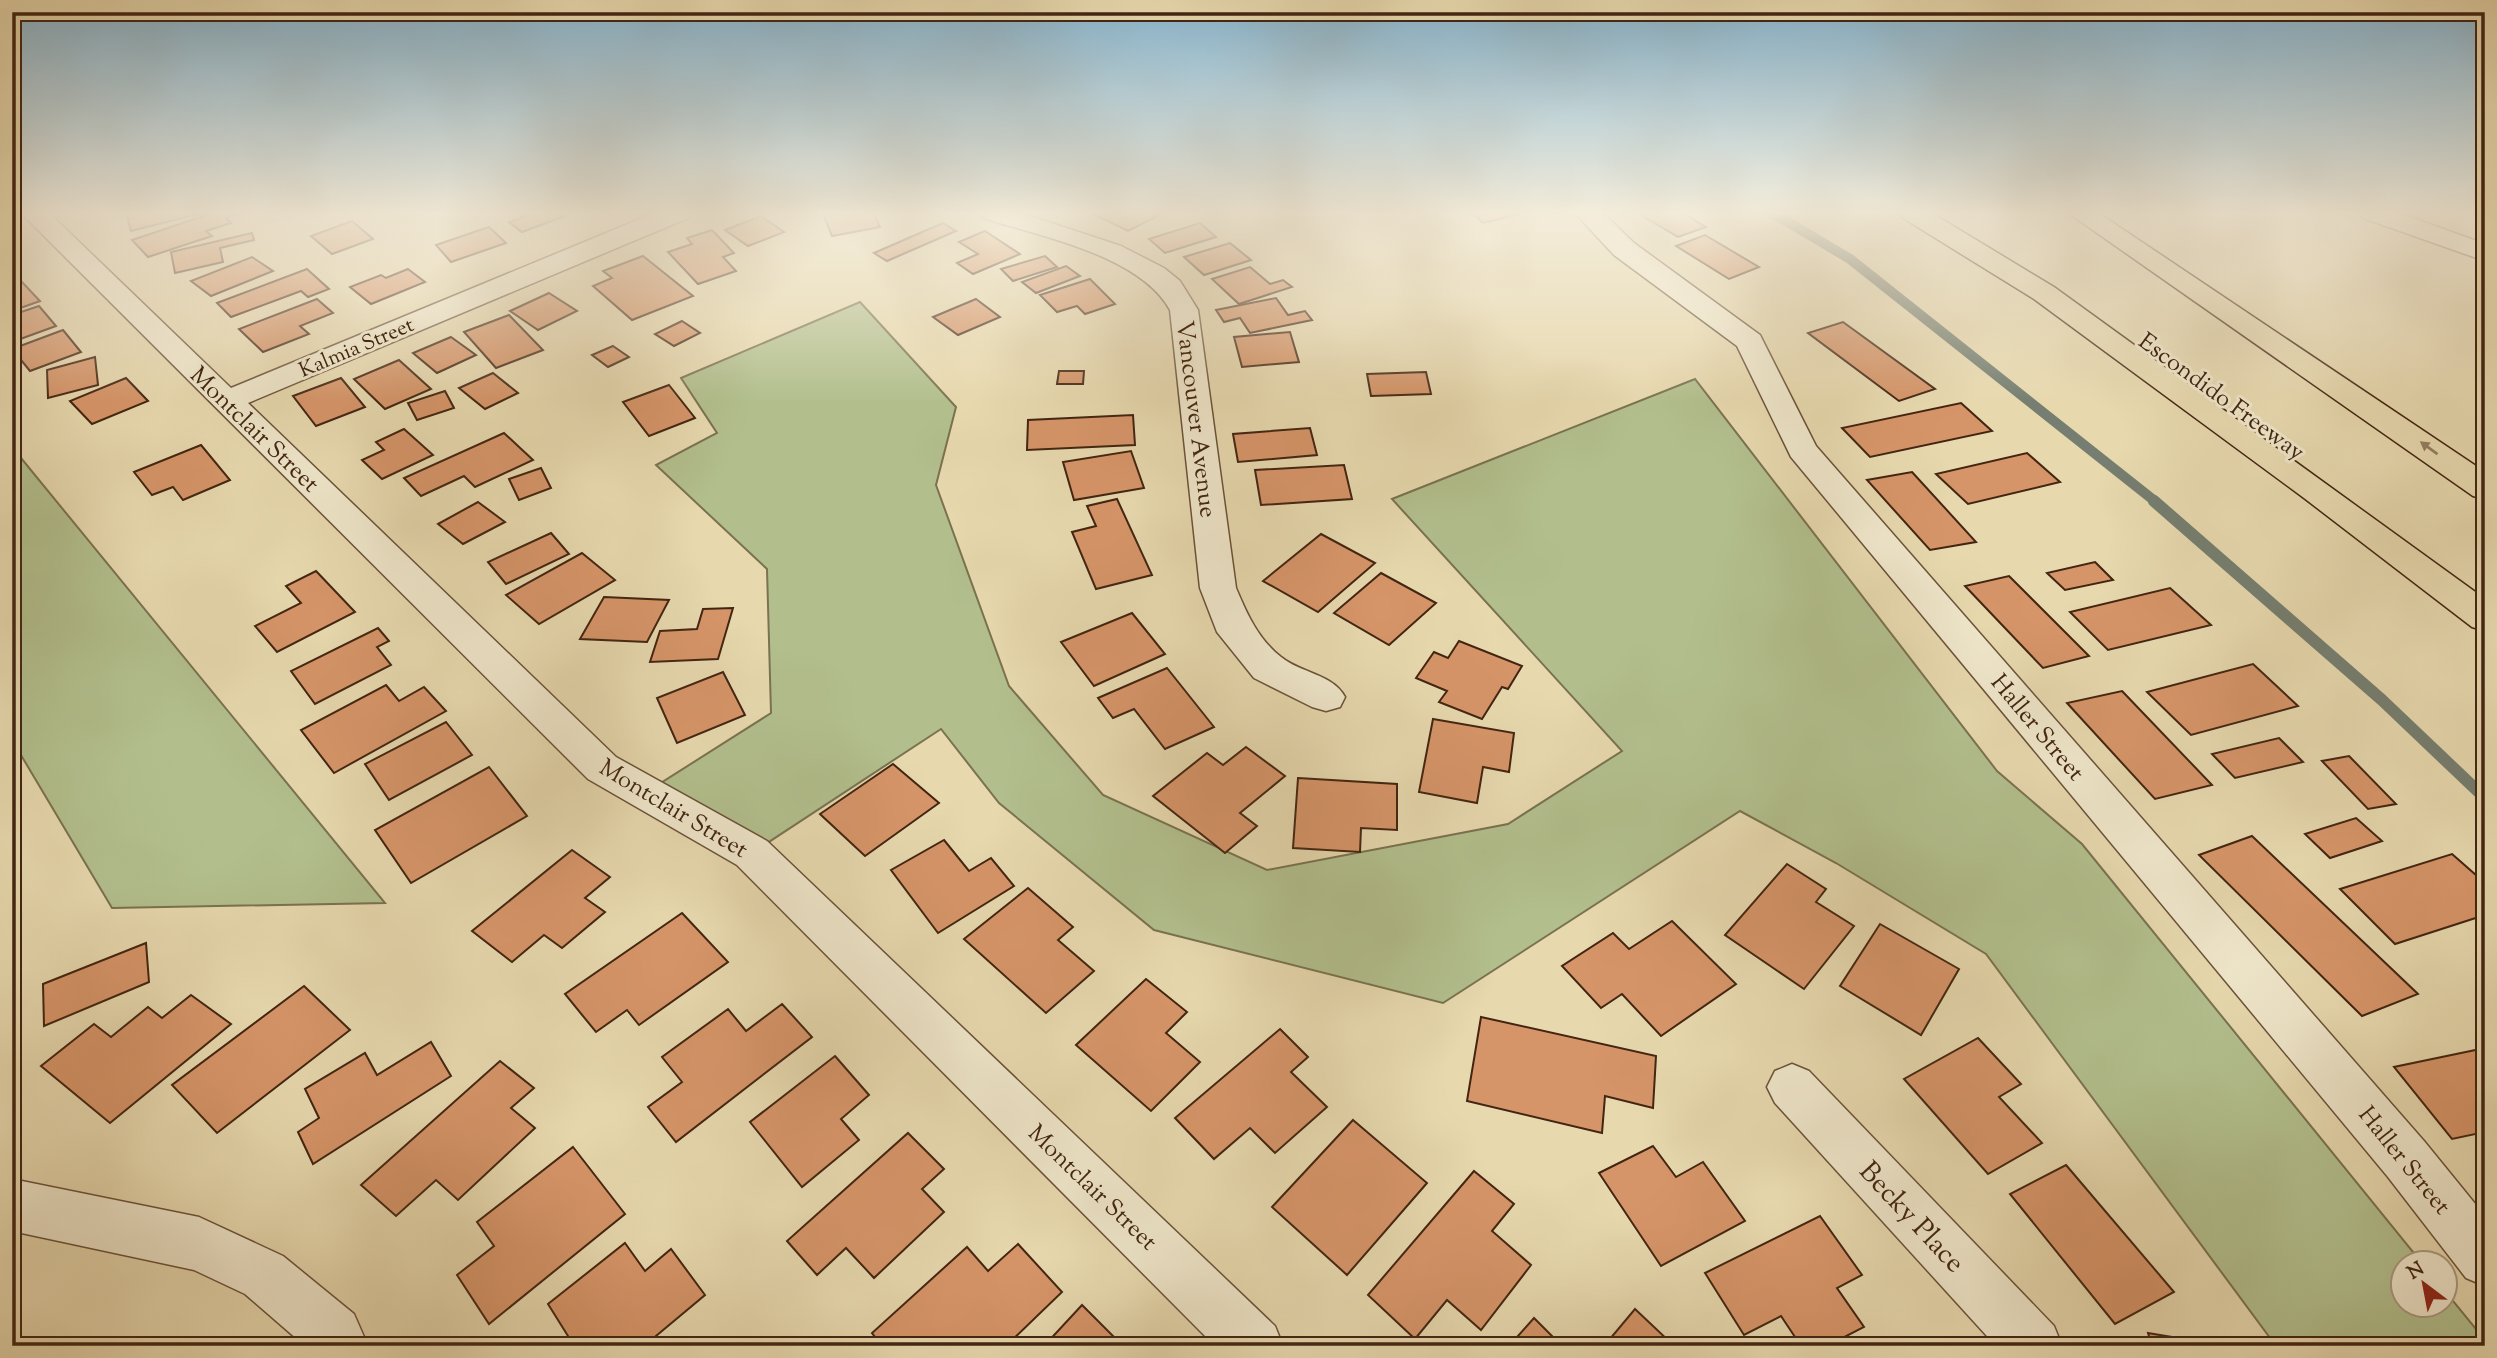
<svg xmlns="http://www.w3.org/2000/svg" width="2497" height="1358" font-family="'Sorts Mill Goudy',serif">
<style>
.green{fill:#b2bf8d;stroke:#7a7250;stroke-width:2}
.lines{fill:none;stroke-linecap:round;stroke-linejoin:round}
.stream-far1{stroke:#757e70;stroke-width:10}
.stream{stroke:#757e70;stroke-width:12}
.building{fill:#d69569;stroke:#422512;stroke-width:2}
.minor-casing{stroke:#6b5239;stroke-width:3}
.tertiary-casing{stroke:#6b5239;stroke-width:3}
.motorway-casing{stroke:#422512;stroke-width:3}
.minor{fill:#efe6ca;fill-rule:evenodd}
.tertiary{fill:#efe6ca;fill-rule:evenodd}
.motorway{fill:#e7d8ae;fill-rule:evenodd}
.oneway{fill:#947e60}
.labels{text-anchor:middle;stroke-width:6;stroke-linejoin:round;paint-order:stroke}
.far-street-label{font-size:21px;fill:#422512;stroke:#efe6ca}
.street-label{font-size:24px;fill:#422512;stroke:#efe6ca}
.near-street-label{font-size:28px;fill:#422512;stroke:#efe6ca}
</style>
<rect width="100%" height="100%" fill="#e7d8ae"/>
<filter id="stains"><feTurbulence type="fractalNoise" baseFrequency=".00286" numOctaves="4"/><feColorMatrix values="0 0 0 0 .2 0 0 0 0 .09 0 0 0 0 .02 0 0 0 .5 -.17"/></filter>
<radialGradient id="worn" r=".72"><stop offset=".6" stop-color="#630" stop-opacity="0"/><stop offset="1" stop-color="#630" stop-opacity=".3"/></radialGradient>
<g class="green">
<polygon points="860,302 956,407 936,485 1009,686 1103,795 1267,870 1508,824 1622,751 1392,499 1695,379 1997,771 2082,844 2422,1263 2402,1264 2402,1306 2444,1306 2445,1291 2485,1340 2485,1346 2276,1346 1986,954 1836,863 1740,811 1443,1003 1154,930 999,803 941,729 752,853 645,793 771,713 767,569 656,465 717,433 681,378"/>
<polygon points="12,447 385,903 112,908 12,740"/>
</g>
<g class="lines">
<polyline class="stream-far1" points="1771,212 1850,259 2156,502"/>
<polyline class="stream" points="2154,501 2382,700 2485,798"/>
</g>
<g class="building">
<polygon points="126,212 202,212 202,213 131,231"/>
<polygon points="216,212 243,212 226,218 231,223 206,231 212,236 148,257 132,240"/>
<polygon points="537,212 559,212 565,216 522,232 509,222"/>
<polygon points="832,212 873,212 880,227 832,236 823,214"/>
<polygon points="1094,212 1162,212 1164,213 1128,231 1091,213"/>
<polygon points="1471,212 1524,212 1525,213 1483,223"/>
<polygon points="1636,212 1681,212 1706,227 1678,237"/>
<polygon points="761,216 784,232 748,246 725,230"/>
<polygon points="352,221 373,239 332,254 311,236"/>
<polygon points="943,223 956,231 887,261 874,253"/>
<polygon points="1200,223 1216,237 1165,253 1149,239"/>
<polygon points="489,227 506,243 451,262 436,245"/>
<polygon points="712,230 734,253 723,257 736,271 698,284 668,252 692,244 687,238"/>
<polygon points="985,231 1020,254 973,274 957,263 978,254 959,242"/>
<polygon points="252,233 254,240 220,248 223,262 175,273 171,252"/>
<polygon points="1705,235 1759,267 1729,279 1676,246"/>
<polygon points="1230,243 1251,260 1204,275 1184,257"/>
<polygon points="643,256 693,296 632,320 593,286 612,278 603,271"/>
<polygon points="1045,256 1057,267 1013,281 1001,269"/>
<polygon points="252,257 273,271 211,296 191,281"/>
<polygon points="1066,266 1080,276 1036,293 1022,282"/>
<polygon points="1250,267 1270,284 1283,280 1292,287 1239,304 1212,279"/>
<polygon points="307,269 329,289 308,297 301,291 231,317 217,303"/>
<polygon points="408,269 425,282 371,304 350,287 381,275 386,278"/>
<polygon points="1090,279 1115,304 1085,314 1077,306 1057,312 1040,295"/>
<polygon points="22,282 40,301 12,311 12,286"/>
<polygon points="549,293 577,311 538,330 510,311"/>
<polygon points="1276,298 1288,315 1305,311 1312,320 1250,333 1240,318 1224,322 1216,310"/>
<polygon points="317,299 333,313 300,326 309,334 263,352 239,329"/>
<polygon points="976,299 1000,317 958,335 933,317"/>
<polygon points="39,306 56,326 12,342 12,315"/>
<polygon points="509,315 543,350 496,368 464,332"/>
<polygon points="682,321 700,333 674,346 655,334"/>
<polygon points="1843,322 1935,389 1899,401 1808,333"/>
<polygon points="63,330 81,352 30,371 12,349"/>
<polygon points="1290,332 1299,362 1242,367 1234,337"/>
<polygon points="451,337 476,355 437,373 413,353"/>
<polygon points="613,346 629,357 608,367 592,355"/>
<polygon points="95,357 98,385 48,398 47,370"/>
<polygon points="399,360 431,389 385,409 354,379"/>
<polygon points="1059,371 1084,371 1083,384 1057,384"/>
<polygon points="1426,372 1431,394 1371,396 1367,374"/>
<polygon points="493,373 518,393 485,409 459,388"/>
<polygon points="126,378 148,401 92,424 70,401"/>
<polygon points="341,378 365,407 316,426 293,396"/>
<polygon points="669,385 695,418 649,436 623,402"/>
<polygon points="445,391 454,408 417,420 408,403"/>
<polygon points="1961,403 1992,431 1870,457 1842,428"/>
<polygon points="1133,415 1135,445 1027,450 1028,420"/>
<polygon points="1310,428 1317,455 1238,462 1233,434"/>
<polygon points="404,429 433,455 382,479 362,460 384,450 376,442"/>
<polygon points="504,433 533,460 475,487 464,476 421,496 404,478"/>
<polygon points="201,445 230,480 183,500 173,487 152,495 134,472"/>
<polygon points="1131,451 1144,488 1074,500 1063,462"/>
<polygon points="2027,453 2060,482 1968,504 1936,474"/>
<polygon points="1344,465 1352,499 1261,505 1255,470"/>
<polygon points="541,468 551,488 519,500 509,479"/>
<polygon points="1912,472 1976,542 1930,550 1867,480"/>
<polygon points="1117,499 1152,575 1096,589 1072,532 1096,526 1087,506"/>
<polygon points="478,502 505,522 463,544 438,524"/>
<polygon points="551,533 569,554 506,584 488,562"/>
<polygon points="1321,534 1375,563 1318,612 1263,581"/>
<polygon points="582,553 615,580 539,624 506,595"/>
<polygon points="2095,562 2113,580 2065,590 2047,573"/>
<polygon points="316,571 355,612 277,652 255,626 301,603 286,586"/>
<polygon points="1381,573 1436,603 1389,645 1334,613"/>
<polygon points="2009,576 2089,656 2043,668 1965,586"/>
<polygon points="2170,588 2211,625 2108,650 2070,612"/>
<polygon points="604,597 669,600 647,642 580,639"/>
<polygon points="733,608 718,659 650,662 660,631 697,629 703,609"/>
<polygon points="1132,613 1165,654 1094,686 1061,642"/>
<polygon points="378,628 389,641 377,647 391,665 315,704 291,671"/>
<polygon points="1459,641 1522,666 1508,689 1502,687 1482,719 1439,702 1447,691 1416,678 1434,652 1448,658"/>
<polygon points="2253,664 2298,706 2191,735 2147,692"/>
<polygon points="1167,668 1214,727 1165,749 1134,709 1113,718 1098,698"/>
<polygon points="723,672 745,715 677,743 657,698"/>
<polygon points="386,685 399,701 424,687 446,711 334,773 301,730"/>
<polygon points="2122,691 2212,785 2155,799 2067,703"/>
<polygon points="1433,719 1514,733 1509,772 1483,767 1477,803 1419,792"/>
<polygon points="446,722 472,755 389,800 365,764"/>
<polygon points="2279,738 2303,762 2235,778 2212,754"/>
<polygon points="1246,747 1285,776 1240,813 1257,826 1225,853 1153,796 1207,753 1223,765"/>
<polygon points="2349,756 2396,804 2368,809 2322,761"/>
<polygon points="893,764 939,803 865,856 820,814"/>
<polygon points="489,767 527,816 411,883 375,830"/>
<polygon points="1298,778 1397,784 1397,830 1361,828 1360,852 1293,848"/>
<polygon points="2356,818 2382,841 2330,858 2305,834"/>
<polygon points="2252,836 2418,994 2362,1016 2199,855"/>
<polygon points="944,840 969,871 991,858 1014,886 938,933 891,870"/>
<polygon points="572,850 610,877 585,898 605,912 562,948 544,935 512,962 472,931"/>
<polygon points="2452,854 2485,883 2485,915 2395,944 2340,889"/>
<polygon points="1787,864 1826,889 1816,902 1854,926 1804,989 1725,935"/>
<polygon points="1028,888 1073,927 1058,940 1094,971 1046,1013 964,939"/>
<polygon points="682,913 728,962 639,1025 627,1010 596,1032 565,994"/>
<polygon points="1672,921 1736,984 1661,1036 1622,994 1601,1008 1562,966 1613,933 1629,949"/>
<polygon points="1880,924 1959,969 1921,1035 1840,986"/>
<polygon points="146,943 149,982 44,1026 43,984"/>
<polygon points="1146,979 1187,1012 1166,1033 1200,1062 1151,1111 1076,1045"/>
<polygon points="304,986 350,1030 217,1133 172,1085"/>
<polygon points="191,995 231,1024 110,1123 41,1066 94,1024 111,1037 148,1007 162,1018"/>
<polygon points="782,1004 812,1037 676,1142 648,1107 682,1082 662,1057 728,1009 746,1031"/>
<polygon points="1481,1017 1656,1056 1653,1108 1605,1096 1602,1133 1467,1101"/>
<polygon points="1280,1029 1308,1057 1291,1072 1327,1107 1275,1153 1250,1128 1214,1159 1175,1118"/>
<polygon points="1978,1038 2021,1084 1999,1097 2042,1143 1988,1174 1904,1079"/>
<polygon points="431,1042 451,1076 313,1164 298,1132 319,1118 305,1089 365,1053 377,1075"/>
<polygon points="2485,1048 2485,1132 2452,1139 2394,1067"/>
<polygon points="835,1056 869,1095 841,1119 859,1140 802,1187 750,1122"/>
<polygon points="500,1061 534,1088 511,1108 535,1128 458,1200 436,1180 396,1216 361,1185"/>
<polygon points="1353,1120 1427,1183 1347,1275 1272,1207"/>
<polygon points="908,1133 944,1169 922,1189 944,1212 874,1278 846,1248 817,1275 787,1241"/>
<polygon points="1653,1146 1676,1177 1703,1162 1745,1221 1661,1266 1599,1173"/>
<polygon points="573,1147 625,1214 489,1324 457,1275 494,1246 477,1222"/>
<polygon points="2066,1165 2174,1292 2115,1324 2010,1194"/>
<polygon points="1474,1171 1514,1204 1492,1231 1531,1265 1481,1330 1447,1300 1415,1339 1368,1295"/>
<polygon points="1820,1216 1862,1275 1837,1288 1864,1327 1827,1346 1801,1346 1781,1316 1744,1335 1705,1273"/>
<polygon points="625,1243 645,1271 671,1249 705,1295 644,1346 556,1346 568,1336 548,1304"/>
<polygon points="1018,1244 1062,1292 1006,1346 882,1346 872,1333 967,1247 988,1271"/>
<polygon points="1082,1305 1123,1346 1044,1346"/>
<polygon points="1635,1309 1670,1342 1667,1346 1604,1346"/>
<polygon points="1534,1318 1562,1346 1509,1346"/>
<polygon points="12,1328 32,1346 12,1346"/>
<polygon points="2148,1333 2215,1344 2215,1346 2152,1346"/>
</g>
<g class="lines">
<defs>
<g id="minor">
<polygon points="20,212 48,212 231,388 657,212 692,212 688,218 248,403 616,757 767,841 1275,1326 1283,1346 1215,1346 737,865 588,779"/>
<path d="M979,212H1018L1121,246L1164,268L1180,281L1198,310L1236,588C1247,614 1258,639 1281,657C1300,673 1333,674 1345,697L1340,707L1326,711L1312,707L1254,678L1217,632L1200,588L1170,310C1140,255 1039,236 983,218Z"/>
<polygon points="1574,212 1602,212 1634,243 1760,335 1816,446 2424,1141 2485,1216 2485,1286 2466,1278 2388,1177 1791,457 1737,346 1614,255"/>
<polygon points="2359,212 2396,212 2485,244 2485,261 2363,218"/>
<polygon points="1792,1064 1809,1071 2054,1326 2062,1346 1996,1346 1775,1103 1767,1087 1775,1071"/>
</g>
<polygon id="tertiary" points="12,1179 199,1217 283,1256 354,1314 368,1346 305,1346 245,1294 194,1270 12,1231"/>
<g id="motorway">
<polygon points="1899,212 1930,212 2054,287 2485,599 2485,631 2472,627 2304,498 2034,299 1903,218"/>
<polygon points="2067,212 2097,212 2485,472 2485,499 2473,496"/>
</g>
</defs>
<use href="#minor" class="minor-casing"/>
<use href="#tertiary" class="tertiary-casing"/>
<use href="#motorway" class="motorway-casing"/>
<use href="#minor" class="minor"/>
<use href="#tertiary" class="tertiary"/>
<use href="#motorway" class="motorway"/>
</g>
<defs><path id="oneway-solid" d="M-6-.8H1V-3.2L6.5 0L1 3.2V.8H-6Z" transform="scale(1.75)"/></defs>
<use class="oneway" href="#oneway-solid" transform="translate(2429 448) rotate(-144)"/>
<linearGradient id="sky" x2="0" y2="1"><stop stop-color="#87b6d1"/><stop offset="0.53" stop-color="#f4eddb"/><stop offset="1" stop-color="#f4eddb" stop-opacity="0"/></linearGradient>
<rect width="2497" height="402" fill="url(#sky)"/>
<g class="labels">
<g class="far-street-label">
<text transform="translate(356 347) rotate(-23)" y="7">Kalmia Street</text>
</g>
<g class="street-label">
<text transform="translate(2222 396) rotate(36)" y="8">Escondido Freeway</text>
<text transform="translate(1197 419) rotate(83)" y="8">Vancouver Avenue</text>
<text transform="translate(255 429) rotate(44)" y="8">Montclair Street</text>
<text transform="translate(2038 727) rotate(50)" y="8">Haller Street</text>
<text transform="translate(674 808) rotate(31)" y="8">Montclair Street</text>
<text transform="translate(2405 1160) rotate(51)" y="8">Haller Street</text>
<text transform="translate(1093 1187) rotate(44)" y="8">Montclair Street</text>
</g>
<g class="near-street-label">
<text transform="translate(1913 1216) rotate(47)" y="10">Becky Place</text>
</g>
</g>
<rect width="2497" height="1358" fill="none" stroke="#e7d8ae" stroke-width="42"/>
<rect x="14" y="14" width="2469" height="1330" fill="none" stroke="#422512" stroke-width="3.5"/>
<rect x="21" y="21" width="2455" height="1316" fill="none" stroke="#422512" stroke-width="2"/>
<g transform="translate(2424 1284) rotate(328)"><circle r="33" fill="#efe6ca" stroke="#aa9980" stroke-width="2"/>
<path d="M0-5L12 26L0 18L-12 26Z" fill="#8f2418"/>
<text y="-10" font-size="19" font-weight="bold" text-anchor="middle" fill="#422512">N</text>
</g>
<rect width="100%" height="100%" filter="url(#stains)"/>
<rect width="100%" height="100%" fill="url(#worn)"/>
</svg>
